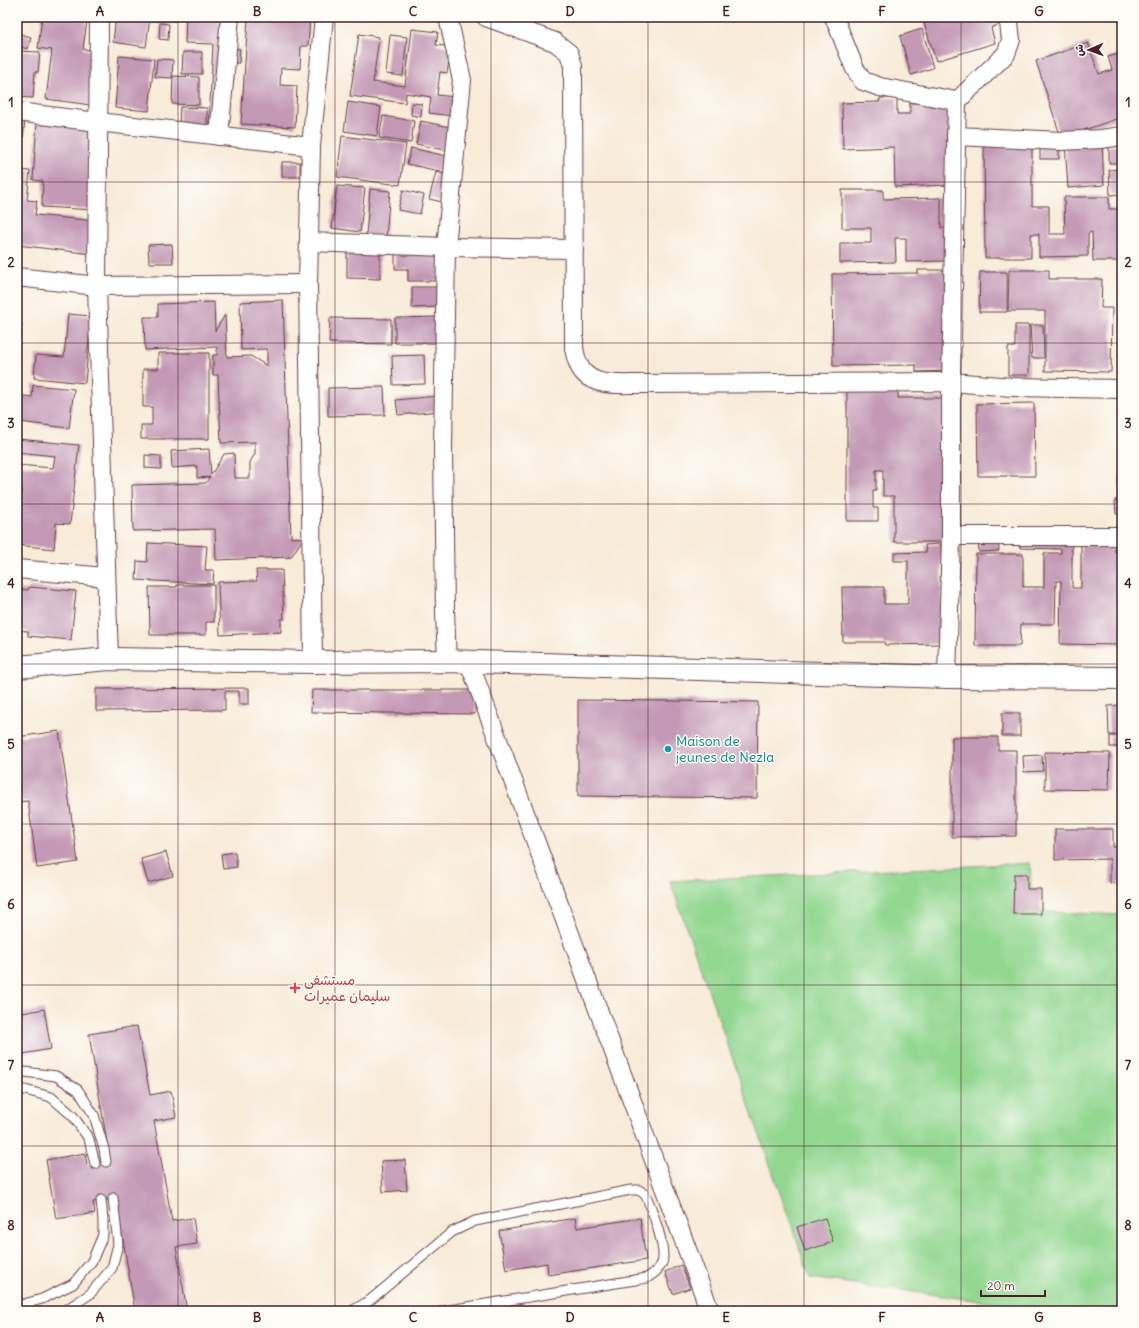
<svg xmlns="http://www.w3.org/2000/svg" width="1139" height="1328" font-family="Delius,'Playpen Sans Arabic',sans-serif">
<style>
.green{fill:#92d790;stroke:#6e7b5e}
.building{fill:#c399b5}
.lines{fill:none;stroke-linecap:round;stroke-linejoin:round}
.lane-casing{stroke:#643e45;stroke-width:11}
.street-casing{stroke:#643e45;stroke-width:20}
.secondary-casing{stroke:#643e45;stroke-width:24}
.lane{stroke:#fff;stroke-width:9}
.street{stroke:#fff;stroke-width:18}
.secondary{stroke:#fff;stroke-width:22}
.grid{fill:none;stroke:#4a1f2b;stroke-width:1;stroke-opacity:0.55}
.culture-dot{fill:#0f9aa8;stroke:#fdfcf7;stroke-width:1.5}
.health-dot{fill:#e0444e;stroke:#fdfcf7;stroke-width:1.5}
.labels{text-anchor:middle;stroke-width:3;stroke-linejoin:round;paint-order:stroke}
.culture-label{font-size:14px;fill:#0d838f;stroke:#fdfcf7;text-anchor:start}
.health-label{font-size:14px;fill:#be3a42;stroke:#fdfcf7;text-anchor:start}
.neatline{fill:none;stroke:#4a1f2b;stroke-width:1.5}
.grid-label{font-size:13px;text-anchor:middle;font-weight:bold;fill:#4a1f2b}
</style>
<rect width="100%" height="100%" fill="#fdfcf7"/>
<filter id="ink" filterUnits="userSpaceOnUse"><feTurbulence type="fractalNoise" baseFrequency=".025" numOctaves="2"/><feDisplacementMap in="SourceGraphic" scale="8" xChannelSelector="R" yChannelSelector="G"/><feConvolveMatrix kernelMatrix="1 2 1 2 8 2 1 2 1" color-interpolation-filters="sRGB"/></filter>
<filter id="wash" filterUnits="userSpaceOnUse"><feTurbulence type="fractalNoise" baseFrequency=".012" numOctaves="4" result="noise"/><feDisplacementMap in="SourceGraphic" scale="16" xChannelSelector="R" yChannelSelector="G"/><feGaussianBlur stdDeviation="0.9" result="paint"/><feColorMatrix in="noise" values="0 0 0 0 0 0 0 0 0 0 0 0 0 0 0 0 0 1.4 0 .05"/><feComposite in="paint" operator="in"/></filter>
<g filter="url(#wash)">
<rect width="100%" height="100%" fill="#f8ebd8"/>
<polygon class="green" points="1030,863 1032,911 1122,915 1122,1311 1055,1311 810,1278 670,881"/>
<g id="blocks">
<g class="building">
<polygon points="42,17 55,17 87,21 83,49 106,52 98,106 46,99 52,50 38,48"/>
<polygon points="116,17 150,17 146,47 113,42"/>
<rect x="151" y="17" width="24" height="4"/>
<polygon points="186,17 234,17 232,48 240,49 239,63 232,63 229,124 209,123 213,44 185,43"/>
<polygon points="248,17 310,17 308,46 301,46 300,69 281,68 280,85 297,86 295,127 241,124"/>
<polygon points="922,17 995,17 998,25 991,28 995,43 936,61"/>
<polygon points="160,23 169,24 168,40 159,39"/>
<polygon points="412,29 438,32 436,45 451,47 447,73 440,72 437,95 455,97 452,116 429,113 431,97 406,93 405,103 350,96 359,34 379,37 373,82 405,86"/>
<polygon points="922,29 933,68 911,75 900,36"/>
<polygon points="17,33 31,37 28,49 17,46"/>
<polygon points="390,35 407,37 403,76 386,74"/>
<polygon points="1088,43 1099,74 1112,70 1108,57 1122,53 1122,117 1061,138 1036,61"/>
<polygon points="17,51 40,52 38,72 35,72 33,98 17,97"/>
<polygon points="183,52 202,52 202,74 182,74"/>
<polygon points="119,56 154,59 149,111 115,108"/>
<polygon points="157,59 173,60 172,78 155,77"/>
<polygon points="173,76 199,77 199,105 172,104"/>
<polygon points="880,98 897,98 897,114 910,114 910,103 951,102 952,185 895,187 894,147 843,149 842,103 879,102"/>
<polygon points="348,102 381,107 377,136 344,131"/>
<polygon points="412,103 422,104 421,117 411,115"/>
<polygon points="180,107 207,108 207,125 179,125"/>
<polygon points="383,116 414,121 411,143 379,138"/>
<polygon points="17,119 25,119 21,161 17,161"/>
<polygon points="37,121 95,125 94,210 42,207 43,181 33,180"/>
<polygon points="421,121 454,128 449,151 416,144"/>
<polygon points="342,136 406,144 400,185 337,177"/>
<polygon points="1102,142 1104,185 1068,188 1065,144"/>
<polygon points="1032,143 1032,206 1049,206 1049,234 1065,234 1064,197 1109,197 1109,209 1122,209 1122,261 1093,261 1092,232 1088,233 1088,256 1039,257 1039,234 1031,234 1031,258 985,258 984,144"/>
<rect x="1040" y="146" width="19" height="13"/>
<rect x="1109" y="146" width="13" height="17"/>
<polygon points="411,148 451,157 448,173 407,164"/>
<rect x="282" y="162" width="18" height="15"/>
<polygon points="1122,169 1122,194 1110,195 1109,170"/>
<polygon points="17,170 30,171 27,200 37,201 35,215 96,221 92,254 17,245"/>
<polygon points="436,172 448,175 442,202 429,199"/>
<polygon points="337,186 365,188 360,232 332,228"/>
<polygon points="370,189 390,191 386,237 366,235"/>
<polygon points="403,190 424,195 420,214 398,210"/>
<polygon points="842,190 883,190 883,199 941,198 941,228 945,228 945,261 906,262 906,238 895,238 896,262 840,263 840,243 871,243 871,228 842,228"/>
<polygon points="172,244 173,263 149,263 148,245"/>
<polygon points="347,250 380,250 380,279 347,278"/>
<polygon points="395,250 440,251 440,281 408,281 408,269 395,269"/>
<polygon points="918,270 949,270 951,371 916,372 916,365 833,366 832,274 918,273"/>
<polygon points="1009,270 1049,270 1049,279 1102,279 1101,308 1112,308 1111,372 1045,371 1045,311 1008,311"/>
<polygon points="980,272 1007,272 1007,312 979,312"/>
<polygon points="412,287 442,287 442,307 412,308"/>
<polygon points="283,300 291,538 304,537 291,557 216,560 215,529 133,531 132,485 206,483 210,477 197,478 197,466 172,468 171,451 209,449 211,475 224,454 234,453 235,478 250,478 250,462 255,454 255,442 221,443 218,375 213,375 213,355 217,355 217,347 145,350 144,317 158,317 158,304 214,302 215,331 225,315 227,357 251,356 267,366 267,349 241,350 240,302"/>
<polygon points="68,314 91,316 85,383 34,378 36,355 64,357"/>
<polygon points="440,317 440,343 395,343 395,318"/>
<polygon points="330,318 391,319 391,344 329,343"/>
<polygon points="17,323 22,323 18,351 17,351"/>
<polygon points="1015,325 1029,325 1029,375 1008,375 1008,347 1015,347"/>
<polygon points="1030,325 1043,325 1044,358 1032,358"/>
<polygon points="158,353 209,353 209,439 141,439 141,425 152,425 152,407 143,407 143,369 158,369"/>
<polygon points="424,355 425,384 393,385 392,356"/>
<polygon points="33,385 74,389 69,428 19,422 23,396 32,397"/>
<polygon points="384,387 385,415 328,416 328,388"/>
<polygon points="898,389 898,398 945,398 945,542 894,542 894,496 883,496 883,470 876,470 876,490 873,490 873,508 878,508 878,521 847,521 847,391"/>
<polygon points="438,396 440,411 398,415 396,400"/>
<polygon points="1034,403 1035,476 978,476 977,404"/>
<polygon points="18,439 79,445 70,524 56,523 54,549 17,545 17,534 22,489 17,489 17,465 53,468 55,456 17,452"/>
<polygon points="145,455 161,456 161,469 145,468"/>
<rect x="1119" y="475" width="3" height="13"/>
<polygon points="1115,500 1122,500 1122,514 1116,514"/>
<polygon points="1020,537 1072,538 1072,588 1081,588 1081,543 1115,543 1115,552 1122,552 1122,645 1060,644 1061,581 1056,581 1055,624 1021,624 1020,646 975,646 976,554 1023,554 1023,587 1044,587 1044,553 1061,553 1061,549 1020,548"/>
<polygon points="998,538 999,551 979,552 978,539"/>
<polygon points="148,543 207,546 205,570 214,570 213,584 136,580 137,561 147,562"/>
<polygon points="941,544 942,644 885,645 884,642 843,642 842,587 884,587 884,604 908,604 908,561 894,561 894,553 926,552 925,545"/>
<polygon points="256,570 282,570 284,619 281,619 281,632 220,635 218,582 257,581"/>
<polygon points="177,585 214,585 214,622 206,622 206,635 150,635 149,587 177,587"/>
<polygon points="29,587 76,591 71,640 28,636 28,631 17,630 17,589 28,590"/>
<polygon points="249,688 249,704 239,704 239,691 225,691 225,710 96,711 96,689"/>
<polygon points="312,690 475,690 475,714 311,712"/>
<polygon points="578,700 758,702 757,798 578,796"/>
<polygon points="1122,705 1122,735 1109,735 1108,706"/>
<rect x="1002" y="713" width="18" height="23"/>
<polygon points="59,731 78,862 37,868 28,801 17,802 17,737"/>
<rect x="1110" y="736" width="12" height="11"/>
<polygon points="952,737 998,737 998,750 1016,750 1016,836 952,837"/>
<polygon points="1045,752 1110,753 1109,790 1045,789"/>
<polygon points="1042,755 1043,771 1024,772 1023,756"/>
<polygon points="1055,829 1113,829 1113,847 1122,847 1122,883 1110,883 1110,859 1055,860"/>
<polygon points="166,852 173,876 148,883 141,859"/>
<polygon points="235,852 237,867 223,869 221,854"/>
<polygon points="1014,874 1027,874 1027,889 1041,889 1041,914 1013,914"/>
<polygon points="44,1009 51,1049 17,1055 17,1014"/>
<polygon points="137,1026 150,1095 171,1091 176,1117 154,1121 172,1221 193,1218 197,1244 176,1247 187,1311 135,1311 116,1198 93,1202 95,1213 56,1219 46,1160 85,1153 87,1165 110,1161 89,1034"/>
<polygon points="405,1160 407,1190 383,1192 381,1161"/>
<polygon points="575,1218 577,1228 640,1218 646,1260 548,1275 547,1263 506,1270 499,1231"/>
<polygon points="825,1218 833,1242 805,1251 797,1227"/>
<polygon points="681,1265 690,1288 673,1294 665,1272"/>
</g>
</g>
</g>
<g filter="url(#ink)">
<use href="#blocks" fill-opacity="0" stroke="#643e45" stroke-width="1"/>
<g class="lines">
<defs>
<g id="lane">
<polyline points="17,1071 56,1076 78,1090 94,1115 104,1149 106,1162"/>
<polyline points="17,1089 25,1090 51,1097 73,1116 89,1139 95,1164"/>
<polyline points="17,1306 42,1299 73,1284 92,1261 103,1235 103,1220 101,1200"/>
<polyline points="64,1311 90,1294 112,1268 118,1244 113,1198"/>
<path d="M352,1311L369,1301L452,1232L475,1221L631,1190H639C641,1192 644,1193 646,1196C652,1209 667,1250 662,1263C659,1270 653,1274 647,1278L443,1311"/>
</g>
<g id="street">
<polyline points="99,17 97,286 109,659"/>
<path d="M486,17L555,42L569,53L573,66L574,348C575,353 576,359 578,363C587,388 618,384 639,384L951,382L1013,387L1122,389"/>
<polyline points="834,17 855,69 863,81 880,87 957,101"/>
<polyline points="17,112 98,122 311,146"/>
<polyline points="219,136 230,17"/>
<polyline points="956,136 1061,141 1101,139 1122,136"/>
<polyline points="309,242 446,247 574,249"/>
<polyline points="17,277 97,286 308,284"/>
<polyline points="951,536 1122,536"/>
<polyline points="17,569 105,577"/>
<polyline points="447,661 445,612 443,449 446,247 462,80 448,17"/>
<polyline points="313,662 308,284 311,146 324,17"/>
<polyline points="469,662 710,1311"/>
<polyline points="947,677 951,536 951,382 957,101 1006,54 1011,40 1009,23 1006,17"/>
</g>
<polyline id="secondary" points="17,667 109,659 313,662 447,661 947,677 1122,678"/>
</defs>
<use href="#lane" class="lane-casing"/>
<use href="#street" class="street-casing"/>
<use href="#secondary" class="secondary-casing"/>
<use href="#lane" class="lane"/>
<use href="#street" class="street"/>
<use href="#secondary" class="secondary"/>
</g>
</g>
<path class="grid" d="M178,17V1311M335,17V1311M491,17V1311M648,17V1311M804,17V1311M961,17V1311M17,182H1122M17,343H1122M17,504H1122M17,664H1122M17,824H1122M17,985H1122M17,1146H1122"/>
<circle class="culture-dot" cx="668" cy="749" r="4"/>
<path class="health-dot" d="M293 982h4v4h4v4h-4v4h-4v-4h-4v-4h4z"/>
<g class="labels">
<g class="culture-label">
<text x="676" y="746">Maison de<tspan x="676" dy="16">jeunes de Nezla</tspan></text>
</g>
<g class="health-label">
<text x="304" y="985">مستشفى<tspan x="304" dy="16">سليمان عميرات</tspan></text>
</g>
</g>
<rect width="1139" height="1328" fill="none" stroke="#fdfcf7" stroke-width="44"/>
<g transform="translate(1089 50) rotate(268)" stroke="#fdfcf7" stroke-width="3" paint-order="stroke">
<path d="M0-3L7 15L0 10L-7 15Z" fill="#4a1f2b"/>
<text y="-6" font-size="11" font-weight="bold" text-anchor="middle" fill="#4a1f2b">ش</text>
</g>
<path d="M981 1290v6h64v-6" fill="none" stroke="#4a1f2b" stroke-width="2"/>
<text x="987" y="1290" font-size="12" fill="#4a1f2b" stroke="#fdfcf7" stroke-width="3" paint-order="stroke">20 m</text>
<rect x="22" y="22" width="1095" height="1284" class="neatline"/>
<g class="grid-label">
<text x="100" y="16">A</text>
<text x="257" y="16">B</text>
<text x="413" y="16">C</text>
<text x="570" y="16">D</text>
<text x="726" y="16">E</text>
<text x="882" y="16">F</text>
<text x="1039" y="16">G</text>
<text x="11" y="107">1</text>
<text x="1128" y="107">1</text>
<text x="11" y="267">2</text>
<text x="1128" y="267">2</text>
<text x="11" y="428">3</text>
<text x="1128" y="428">3</text>
<text x="11" y="588">4</text>
<text x="1128" y="588">4</text>
<text x="11" y="749">5</text>
<text x="1128" y="749">5</text>
<text x="11" y="909">6</text>
<text x="1128" y="909">6</text>
<text x="11" y="1070">7</text>
<text x="1128" y="1070">7</text>
<text x="11" y="1230">8</text>
<text x="1128" y="1230">8</text>
<text x="100" y="1322">A</text>
<text x="257" y="1322">B</text>
<text x="413" y="1322">C</text>
<text x="570" y="1322">D</text>
<text x="726" y="1322">E</text>
<text x="882" y="1322">F</text>
<text x="1039" y="1322">G</text>
</g>
</svg>
